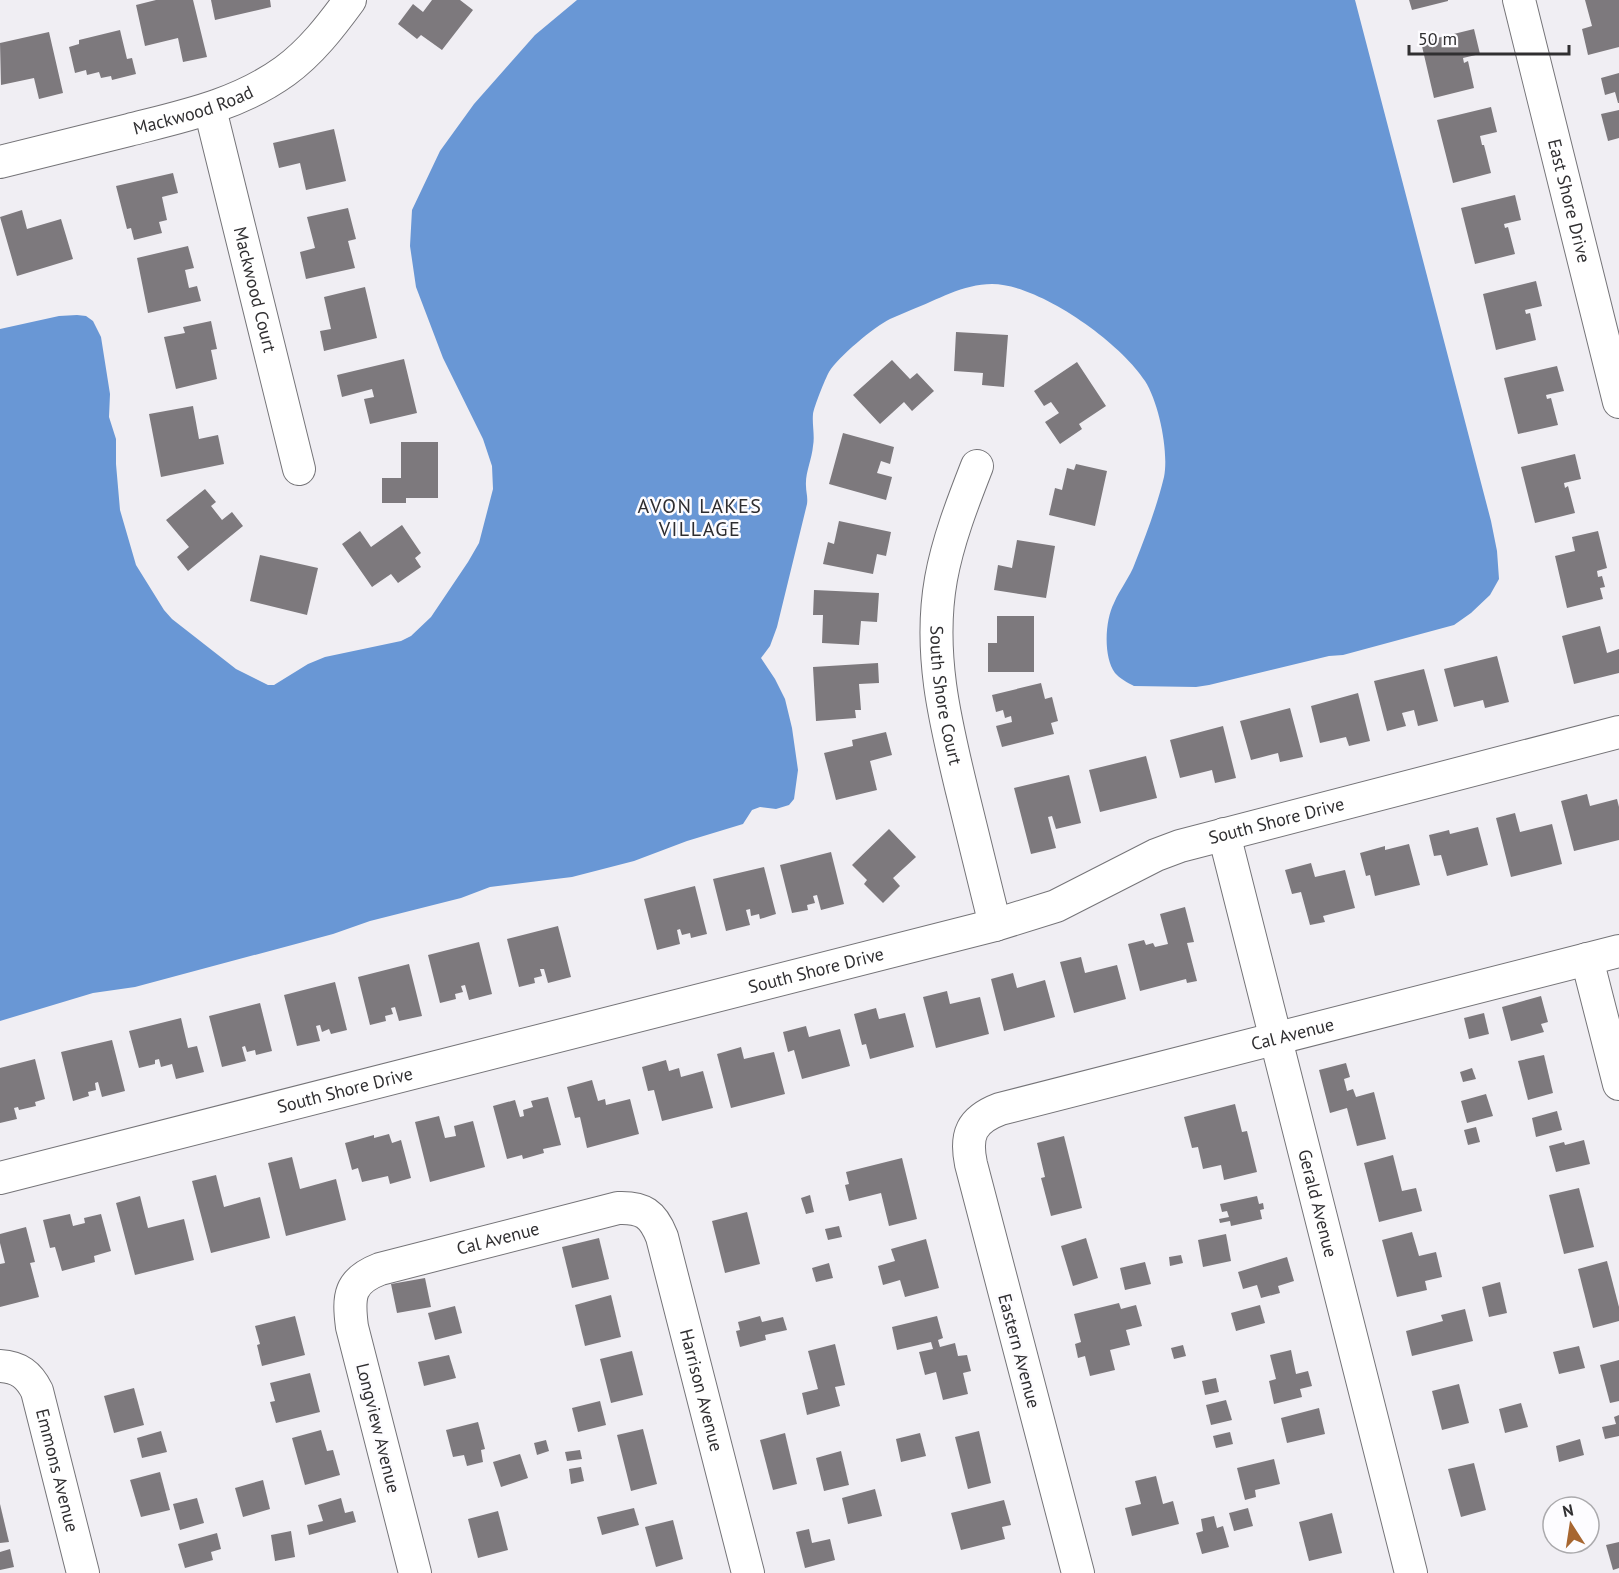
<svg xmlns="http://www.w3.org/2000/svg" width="1619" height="1573" font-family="'PT Sans',sans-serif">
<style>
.water{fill:#6997d5}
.building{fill:#7d797d}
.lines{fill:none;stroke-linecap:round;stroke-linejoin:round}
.minor-casing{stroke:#757478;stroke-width:34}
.minor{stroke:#fff;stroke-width:32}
.labels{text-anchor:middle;stroke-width:5;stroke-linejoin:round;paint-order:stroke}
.street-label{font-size:18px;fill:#302f31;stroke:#fdfcff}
.neighbourhood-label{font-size:20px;letter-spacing:1.5px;fill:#2e2d30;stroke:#fdfcff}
</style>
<rect width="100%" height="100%" fill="#f0eef3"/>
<path class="water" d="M577,0H1355L1491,521L1497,551L1499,579L1490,595L1471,613L1454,625L1343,655L1329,656L1209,685L1196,687L1134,686C1128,683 1119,678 1115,673C1103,657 1105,620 1114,603C1120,589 1130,577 1135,563C1146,535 1157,506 1164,477C1169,452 1159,403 1145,381C1120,342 1039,284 992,284C963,284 937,300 911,310C904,313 897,316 890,319C874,327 838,357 829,372C825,379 814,407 813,414C812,425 815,436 813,446C812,459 805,473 806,486C806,492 808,497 807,504L777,627L770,646L761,658L775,679L785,699L792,728L798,770L794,799L789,805L776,809L760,807L752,810L743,824L687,841L634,861L572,877L490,887L461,898L370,921L333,934L135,987L93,993L0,1021V329L59,316L77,315L86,316L93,321L101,337L110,394L109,417L116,439V464L120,510L136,565L164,610L172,619L236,669L268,685H274L308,664L325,657L401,641L411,636L431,617L468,562L479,543L493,489L492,466L483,439L443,358L416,287L410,246L412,210L440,151L474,104L535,35Z"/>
<g class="building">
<polygon points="156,0 193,0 207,57 183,62 178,38 145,46 136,5"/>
<polygon points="211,0 270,0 271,7 215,20"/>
<polygon points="432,0 460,0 473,10 442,50 421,35 417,39 398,24 413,4 423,12"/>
<polygon points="1409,0 1448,0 1448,1 1412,10"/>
<polygon points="1585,0 1619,0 1619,47 1588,55 1582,29 1592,26"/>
<polygon points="1474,29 1480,54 1463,58 1464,63 1468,61 1474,88 1434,98 1421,42"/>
<polygon points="120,30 127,59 132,58 136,74 112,80 111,76 101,78 99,72 87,75 86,70 75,73 69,47 79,44 79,40"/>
<polygon points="49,32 63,93 39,99 34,78 1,85 0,43"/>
<polygon points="1619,73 1619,103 1618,103 1615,92 1605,95 1601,78"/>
<polygon points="1491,107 1497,132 1480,136 1482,145 1484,145 1491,173 1453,183 1437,120"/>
<polygon points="1619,110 1619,138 1608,141 1601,114"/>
<polygon points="334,129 346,181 306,190 300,163 279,168 273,143"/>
<polygon points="173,173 178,193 162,197 167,220 159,222 162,233 134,240 131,228 127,229 116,186"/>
<polygon points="1515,195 1521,220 1504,224 1505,228 1508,227 1515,254 1475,264 1461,208"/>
<polygon points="348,208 356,239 348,241 355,268 306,279 300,252 315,248 307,217"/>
<polygon points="22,210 27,229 61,219 73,259 17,276 0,217"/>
<polygon points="188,246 194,268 185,270 189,288 197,286 201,301 148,313 137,258"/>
<polygon points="1536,281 1542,306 1525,310 1526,314 1530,313 1536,340 1496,350 1483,294"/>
<polygon points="365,287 377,338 324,351 320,331 331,329 324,297"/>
<polygon points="211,321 217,349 211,350 217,379 176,389 164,337 185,333 183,327"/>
<polygon points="956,332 1008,335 1004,387 982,385 983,373 954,371"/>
<polygon points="404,359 417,413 370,424 364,399 374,397 372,389 342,397 337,375"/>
<polygon points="892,360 910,379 917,373 934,391 912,411 904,402 880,424 853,395"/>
<polygon points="1077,362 1106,406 1079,424 1082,429 1060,444 1045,422 1059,413 1051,402 1044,406 1034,391"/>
<polygon points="1557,366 1564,391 1546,395 1547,399 1551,398 1558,425 1518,434 1504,378"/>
<polygon points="193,406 199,439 218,435 224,464 161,477 149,414"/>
<polygon points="843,433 894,447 890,464 881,461 877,473 892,477 886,500 829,484"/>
<polygon points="401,442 438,442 438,498 406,498 406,503 382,503 382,478 401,478"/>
<polygon points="1575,454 1581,479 1564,483 1565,488 1568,486 1575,513 1535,523 1521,467"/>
<polygon points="1076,464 1107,471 1095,526 1049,515 1055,488 1062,490 1067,468 1074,470"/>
<polygon points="205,489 216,502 211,506 222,520 232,512 243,526 188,571 177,557 189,547 166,520"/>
<polygon points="839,521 891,532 886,556 877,554 873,574 823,564 828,542 834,544"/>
<polygon points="402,525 421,553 415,558 421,567 398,583 391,574 372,587 342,544 360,531 371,547"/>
<polygon points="1598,531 1607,568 1597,571 1598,577 1602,576 1605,587 1600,588 1603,599 1567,608 1555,556 1575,551 1572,537"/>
<polygon points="1017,540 1055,546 1046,598 994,590 998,565 1012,568"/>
<polygon points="260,555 318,568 307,615 250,601"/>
<polygon points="814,590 879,593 877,622 861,621 859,645 822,643 823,615 813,615"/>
<polygon points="997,616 1034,616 1034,672 988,672 988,643 997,643"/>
<polygon points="1600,626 1607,653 1619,649 1619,673 1574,684 1562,636"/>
<polygon points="1497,656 1509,702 1485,708 1483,700 1454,707 1444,669"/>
<polygon points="878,663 879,683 859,684 861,710 855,710 856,718 816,721 813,667"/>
<polygon points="1424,669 1438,721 1418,726 1414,710 1402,713 1406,726 1387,731 1374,681"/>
<polygon points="1041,683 1045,699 1052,697 1058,721 1051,723 1054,734 1002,747 996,726 1012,722 1011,716 1005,718 1003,710 996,712 992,695"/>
<polygon points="1358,693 1370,741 1349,746 1346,737 1320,743 1311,706"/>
<polygon points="1290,708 1303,757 1280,762 1278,753 1251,760 1240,721"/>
<polygon points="1223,726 1236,778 1215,783 1212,770 1180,778 1170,740"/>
<polygon points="886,732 892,755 870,761 877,790 836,800 824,753 853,746 852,740"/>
<polygon points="1146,756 1157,798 1100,812 1089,770"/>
<polygon points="1069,775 1081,823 1056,829 1052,816 1048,817 1056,848 1031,854 1014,788"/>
<polygon points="1587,794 1590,806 1617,799 1619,807 1619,840 1574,851 1561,801"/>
<polygon points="1515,813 1520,832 1552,824 1562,864 1511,877 1496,818"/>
<polygon points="1478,827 1488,865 1447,876 1441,855 1434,856 1429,835 1449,830 1450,834"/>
<polygon points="889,829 916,857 893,878 900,886 883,903 864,884 867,880 852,865"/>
<polygon points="1409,844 1420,885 1375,896 1370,875 1366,876 1360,853 1385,846 1385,850"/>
<polygon points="831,852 844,904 821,910 817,895 813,896 815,903 807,905 808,910 792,913 780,865"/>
<polygon points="1311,863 1315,877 1345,870 1355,908 1323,916 1325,922 1310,925 1301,892 1292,894 1285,870"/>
<polygon points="764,867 776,914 760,919 759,914 751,916 750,909 746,910 750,925 726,931 713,879"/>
<polygon points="695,886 707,934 691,938 690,933 682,935 680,929 677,930 680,944 657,950 644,899"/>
<polygon points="1185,907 1194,942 1187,943 1197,981 1187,983 1186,979 1140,991 1128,944 1144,940 1146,945 1153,943 1155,947 1168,944 1160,914"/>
<polygon points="558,926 571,977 548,983 544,969 540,969 542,976 534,978 535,983 519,987 507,939"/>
<polygon points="479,942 492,994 469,1000 465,985 461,986 463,992 455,994 456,999 440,1003 428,955"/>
<polygon points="1081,957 1085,973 1117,965 1126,999 1074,1013 1060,962"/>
<polygon points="409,964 422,1016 399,1021 395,1007 391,1008 393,1014 385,1016 386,1021 370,1025 358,977"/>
<polygon points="1013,973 1017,988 1045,980 1055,1017 1004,1031 991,979"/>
<polygon points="335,982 347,1030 331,1034 329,1029 322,1032 320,1025 316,1026 320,1041 297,1046 284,995"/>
<polygon points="947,991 950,1004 980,997 989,1034 936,1048 923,997"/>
<polygon points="1541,996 1548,1022 1541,1024 1544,1032 1511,1041 1502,1007"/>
<polygon points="260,1003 272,1051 256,1055 255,1050 247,1052 245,1046 242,1047 246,1061 222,1067 209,1016"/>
<polygon points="876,1008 879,1019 905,1013 914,1047 870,1059 866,1044 862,1045 854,1014"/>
<polygon points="1484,1013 1489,1034 1469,1039 1464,1018"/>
<polygon points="181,1018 188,1048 197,1046 204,1072 176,1079 172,1064 161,1067 159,1059 155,1060 155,1064 139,1068 129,1031"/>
<polygon points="806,1026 809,1037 840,1029 850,1066 802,1079 794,1050 788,1052 783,1032"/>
<polygon points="112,1040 125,1091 102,1097 98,1082 95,1083 96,1090 88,1092 89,1096 73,1101 61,1052"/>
<polygon points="741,1047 744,1059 774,1052 785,1094 731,1108 717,1054"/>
<polygon points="1544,1055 1553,1093 1528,1100 1518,1061"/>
<polygon points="35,1059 45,1099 35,1102 36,1106 19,1110 18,1107 14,1108 17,1119 0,1123 0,1068"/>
<polygon points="666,1060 669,1071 679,1068 681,1077 703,1071 713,1108 662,1121 654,1090 648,1091 642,1067"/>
<polygon points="1346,1063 1350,1077 1344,1079 1347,1091 1353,1089 1356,1097 1374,1092 1386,1139 1357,1146 1347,1108 1330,1113 1319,1070"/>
<polygon points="1472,1068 1476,1079 1463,1082 1460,1072"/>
<polygon points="592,1080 598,1101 605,1099 606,1105 630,1099 639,1134 587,1148 580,1117 575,1118 567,1087"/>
<polygon points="1486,1094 1493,1116 1467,1123 1461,1101"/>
<polygon points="548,1097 561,1145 543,1149 544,1153 523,1159 522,1155 507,1159 493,1106 515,1100 520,1117 524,1116 523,1110 533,1107 531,1101"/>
<polygon points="1235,1104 1242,1132 1247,1131 1257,1172 1224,1180 1221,1165 1203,1169 1198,1147 1192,1148 1184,1117"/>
<polygon points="1557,1111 1562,1130 1536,1137 1532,1118"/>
<polygon points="439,1116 445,1138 456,1136 454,1126 473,1121 485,1167 430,1182 415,1122"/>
<polygon points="1476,1127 1480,1142 1468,1145 1464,1130"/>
<polygon points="389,1134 392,1143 401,1140 411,1178 390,1184 388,1176 362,1182 358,1168 352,1170 345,1143 374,1135 374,1138"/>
<polygon points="1064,1136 1082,1208 1051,1216 1041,1178 1045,1177 1037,1143"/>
<polygon points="1584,1140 1590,1164 1556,1172 1549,1146 1564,1142 1565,1145"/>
<polygon points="1393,1155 1402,1191 1416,1188 1422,1211 1379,1222 1364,1163"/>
<polygon points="292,1157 300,1189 336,1179 346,1220 286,1236 268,1163"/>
<polygon points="902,1158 917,1219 889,1226 881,1193 849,1201 845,1185 849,1184 846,1172"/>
<polygon points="216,1175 224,1207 260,1197 270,1238 211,1253 192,1181"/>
<polygon points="1579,1188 1594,1247 1564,1254 1549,1195"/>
<polygon points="810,1195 814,1212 806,1214 801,1198"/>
<polygon points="140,1196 148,1228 184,1219 194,1260 135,1275 116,1203"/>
<polygon points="1257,1196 1259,1204 1263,1203 1264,1209 1260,1210 1262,1219 1231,1226 1230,1221 1220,1223 1219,1219 1229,1217 1227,1211 1222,1212 1220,1204"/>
<polygon points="747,1212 760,1264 725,1273 712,1221"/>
<polygon points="70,1214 73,1226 85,1223 84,1218 101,1214 111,1251 94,1256 95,1262 62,1271 55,1247 50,1248 43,1220"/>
<polygon points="839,1226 842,1237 828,1240 825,1229"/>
<polygon points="26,1227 35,1262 30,1263 39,1297 0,1307 0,1264 5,1263 0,1243 0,1234"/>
<polygon points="1412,1232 1419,1256 1436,1252 1442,1277 1425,1281 1427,1290 1397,1297 1382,1240"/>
<polygon points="1226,1234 1231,1261 1203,1267 1198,1240"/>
<polygon points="599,1238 609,1279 572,1288 562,1247"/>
<polygon points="1086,1238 1098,1278 1073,1286 1061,1246"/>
<polygon points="926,1239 939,1288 905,1297 900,1280 883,1285 878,1266 895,1261 891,1249"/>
<polygon points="1181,1255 1183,1263 1170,1266 1169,1257"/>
<polygon points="1287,1257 1294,1281 1278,1286 1280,1293 1261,1298 1257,1285 1243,1289 1238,1272"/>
<polygon points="1607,1261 1619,1307 1619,1321 1593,1328 1578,1269"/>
<polygon points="1145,1262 1151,1284 1125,1290 1120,1268"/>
<polygon points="829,1263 833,1278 816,1282 812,1268"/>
<polygon points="425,1278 431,1307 397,1313 391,1284"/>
<polygon points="1500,1282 1507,1313 1489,1317 1482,1287"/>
<polygon points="611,1295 621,1337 585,1346 575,1305"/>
<polygon points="1119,1303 1121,1309 1136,1305 1142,1326 1126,1330 1130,1345 1110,1350 1115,1370 1090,1376 1085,1356 1078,1358 1075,1344 1081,1342 1074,1314"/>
<polygon points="1260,1305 1265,1323 1236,1331 1231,1313"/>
<polygon points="455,1306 462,1333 435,1340 428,1313"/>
<polygon points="1465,1309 1473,1341 1412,1356 1406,1331 1443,1321 1441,1315"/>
<polygon points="295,1316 305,1355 262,1366 257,1345 260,1344 255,1326"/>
<polygon points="760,1316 762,1322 783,1317 787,1330 765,1335 766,1340 740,1347 736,1331 740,1330 738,1322"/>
<polygon points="937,1316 943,1338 938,1340 940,1347 955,1343 958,1356 967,1355 971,1371 963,1373 968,1394 943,1400 936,1372 925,1375 919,1352 933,1349 931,1342 897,1350 892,1327"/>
<polygon points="835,1344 845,1385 835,1387 840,1406 807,1415 802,1393 818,1389 808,1351"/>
<polygon points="1183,1345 1186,1356 1174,1359 1171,1348"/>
<polygon points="1579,1346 1585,1368 1559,1374 1553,1352"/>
<polygon points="1291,1350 1296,1374 1308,1371 1312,1386 1300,1389 1302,1397 1274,1404 1269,1381 1276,1379 1270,1355"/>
<polygon points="632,1351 643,1395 611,1403 600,1359"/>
<polygon points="449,1355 456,1378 424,1386 418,1362"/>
<polygon points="1619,1360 1619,1401 1610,1403 1600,1365"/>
<polygon points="310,1373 320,1412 276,1423 270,1402 275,1401 270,1383"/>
<polygon points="1216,1378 1219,1392 1205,1395 1202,1381"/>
<polygon points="1459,1384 1469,1423 1442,1430 1432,1391"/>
<polygon points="134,1388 144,1425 114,1433 104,1396"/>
<polygon points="1226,1400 1232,1420 1211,1425 1206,1405"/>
<polygon points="600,1401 606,1425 578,1432 572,1408"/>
<polygon points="1521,1403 1528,1427 1505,1433 1499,1409"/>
<polygon points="1319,1408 1325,1434 1287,1443 1281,1418"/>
<polygon points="1619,1415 1619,1436 1605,1439 1602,1427 1616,1424 1614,1417"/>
<polygon points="478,1422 485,1449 481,1450 483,1462 467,1466 464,1455 453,1457 446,1430"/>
<polygon points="643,1429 657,1484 631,1491 617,1435"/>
<polygon points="321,1430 327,1451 333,1450 340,1475 305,1485 292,1438"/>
<polygon points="161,1431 167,1452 142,1458 137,1438"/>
<polygon points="979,1431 991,1483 968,1489 955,1437"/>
<polygon points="1230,1432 1233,1444 1216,1448 1213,1436"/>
<polygon points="785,1433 797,1484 773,1490 760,1440"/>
<polygon points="920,1433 926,1456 901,1462 896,1439"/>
<polygon points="1580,1439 1584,1455 1559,1462 1556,1446"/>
<polygon points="546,1440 549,1451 537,1455 534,1443"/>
<polygon points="580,1450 582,1459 567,1461 565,1452"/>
<polygon points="841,1451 849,1485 824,1491 816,1458"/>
<polygon points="520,1454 528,1478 501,1487 493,1462"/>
<polygon points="1274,1459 1280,1484 1255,1490 1256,1497 1245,1500 1237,1468"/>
<polygon points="1474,1463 1486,1510 1461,1517 1448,1469"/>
<polygon points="581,1467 584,1481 571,1484 569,1469"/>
<polygon points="160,1472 170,1510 141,1517 130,1480"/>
<polygon points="1156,1476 1163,1504 1173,1501 1179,1524 1132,1536 1125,1508 1141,1504 1135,1481"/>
<polygon points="263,1480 270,1509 243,1517 235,1488"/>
<polygon points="875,1489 882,1516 848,1524 842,1498"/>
<polygon points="197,1498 204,1523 180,1530 173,1504"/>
<polygon points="341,1498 345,1513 353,1511 356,1522 309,1535 307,1525 323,1521 318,1505"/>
<polygon points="1004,1500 1011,1525 1002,1527 1005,1539 961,1550 951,1513"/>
<polygon points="0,1504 9,1542 0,1543"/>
<polygon points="634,1508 639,1525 602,1535 597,1517"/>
<polygon points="1248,1508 1253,1526 1234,1531 1229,1513"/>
<polygon points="498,1511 508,1550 478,1558 468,1519"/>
<polygon points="1332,1513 1342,1553 1309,1561 1299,1522"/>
<polygon points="1214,1516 1217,1528 1223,1526 1229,1547 1202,1554 1196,1533 1203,1531 1201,1519"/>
<polygon points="673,1520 683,1559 656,1567 645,1527"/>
<polygon points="809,1529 812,1543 830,1539 835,1560 805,1568 796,1532"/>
<polygon points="291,1531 295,1557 275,1561 271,1535"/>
<polygon points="217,1533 221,1549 211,1552 213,1560 185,1568 178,1544"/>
<polygon points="1619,1542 1619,1568 1613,1570 1606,1545"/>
<polygon points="10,1549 14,1567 0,1570 0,1552"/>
</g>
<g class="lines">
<defs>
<g id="minor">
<path id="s1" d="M1519,0L1619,402"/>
<path id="s2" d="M210,109L299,469"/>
<path id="s3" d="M0,162C43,151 86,141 129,130C184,116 238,105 285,71C311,52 331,26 350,0"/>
<path id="s4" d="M977,466C963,502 948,540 941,579C928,652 945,721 962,791C973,836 984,880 995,925"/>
<path id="s5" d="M1224,834L1411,1573"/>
<polyline points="1587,959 1619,1084"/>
<path id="s6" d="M0,1178L995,925L1056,906L1156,855L1180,846L1619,732"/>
<path id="s7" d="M0,1366C19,1367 29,1375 37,1391L83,1573"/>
<path id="s8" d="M415,1573L352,1327C348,1296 349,1281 380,1269L618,1208C643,1207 653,1214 662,1237L748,1573"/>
<path id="s9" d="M1078,1573L971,1164C965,1135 971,1120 1000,1109L1619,951"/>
</g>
</defs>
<use href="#minor" class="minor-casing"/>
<use href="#minor" class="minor"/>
</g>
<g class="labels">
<g class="street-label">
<text dy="6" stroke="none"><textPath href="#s3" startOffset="200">Mackwood Road</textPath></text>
<text dy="6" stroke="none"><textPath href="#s1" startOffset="207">East Shore Drive</textPath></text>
<text dy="6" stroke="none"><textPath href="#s2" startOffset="186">Mackwood Court</textPath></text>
<text dy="6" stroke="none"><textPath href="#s4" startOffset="236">South Shore Court</textPath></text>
<text dy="6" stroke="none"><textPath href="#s6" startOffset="1328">South Shore Drive</textPath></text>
<text dy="6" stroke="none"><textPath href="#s6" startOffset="842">South Shore Drive</textPath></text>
<text dy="6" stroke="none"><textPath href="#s9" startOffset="795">Cal Avenue</textPath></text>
<text dy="6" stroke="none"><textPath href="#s6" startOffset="356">South Shore Drive</textPath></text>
<text dy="6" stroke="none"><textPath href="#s5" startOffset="381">Gerald Avenue</textPath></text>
<text dy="6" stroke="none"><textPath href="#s8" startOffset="448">Cal Avenue</textPath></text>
<text transform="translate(1019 1351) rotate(75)" y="6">Eastern Avenue</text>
<text dy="6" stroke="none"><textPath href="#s8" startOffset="788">Harrison Avenue</textPath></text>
<text transform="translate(378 1428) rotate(76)" y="6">Longview Avenue</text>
<text dy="6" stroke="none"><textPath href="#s7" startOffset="129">Emmons Avenue</textPath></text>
</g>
<g class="neighbourhood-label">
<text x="700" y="513">AVON LAKES<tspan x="700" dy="23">VILLAGE</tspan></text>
</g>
</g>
<g transform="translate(1571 1525) rotate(348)"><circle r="28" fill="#fdfcff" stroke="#abaaad" stroke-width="1.5"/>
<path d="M0-4.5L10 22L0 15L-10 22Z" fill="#a76630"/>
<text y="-9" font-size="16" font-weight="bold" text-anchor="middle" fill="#302f31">N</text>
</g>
<path d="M1409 45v9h160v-9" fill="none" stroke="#302f31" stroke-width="3"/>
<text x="1418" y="45" font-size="18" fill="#302f31" stroke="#fdfcff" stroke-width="4.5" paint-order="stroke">50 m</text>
</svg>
